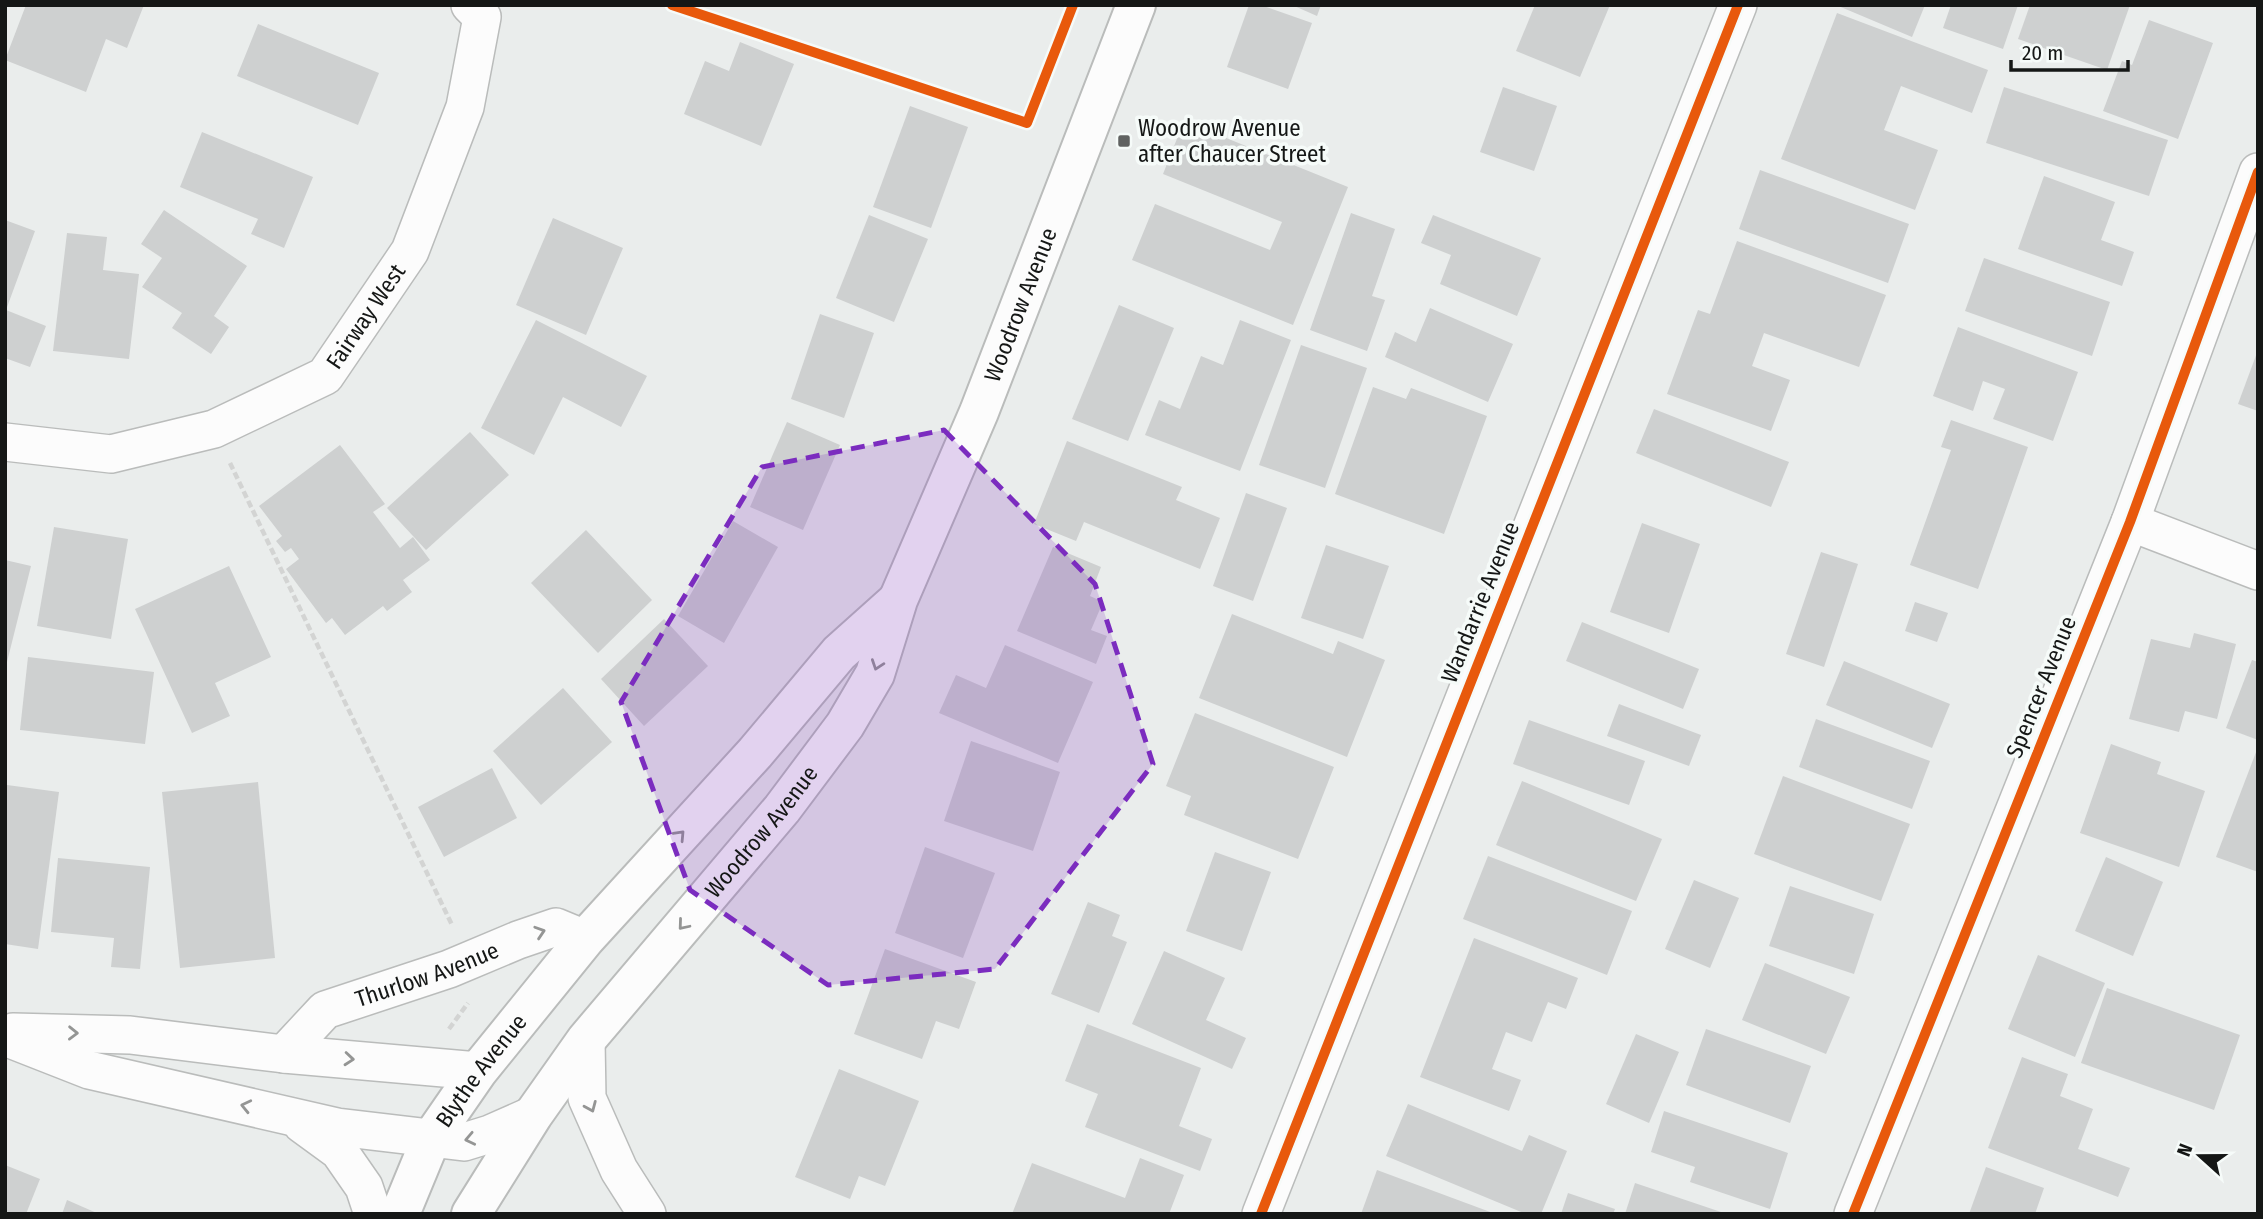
<svg xmlns="http://www.w3.org/2000/svg" width="2263" height="1219" font-family="'Fira Sans Condensed',sans-serif">
<style>
.building{fill:#ced0d0}
.lines{fill:none;stroke-linecap:round;stroke-linejoin:round}
.street-casing{stroke:#babcbb;stroke-width:40}
.primary-casing{stroke:#babcbb;stroke-width:42}
.path{stroke:#d3d4d3;stroke-width:4.5;stroke-dasharray:7 3.5;stroke-linecap:butt}
.street{stroke:#fcfcfc;stroke-width:37}
.primary{stroke:#fcfcfc;stroke-width:38}
.cycleway-casing{stroke:#f6fbf9;stroke-width:15}
.cycleway{stroke:#e8590c;stroke-width:10}
.oneway{stroke:#949594}
.marked{fill:#7b2cbf;fill-opacity:0.2;stroke:#7b2cbf;stroke-width:5;stroke-dasharray:14 9;stroke-linejoin:round}
.poi-dot{fill:#606261;stroke:#f6fbf9;stroke-width:2.5}
.labels{text-anchor:middle;stroke-width:7;stroke-linejoin:round;paint-order:stroke}
.poi-label{font-size:23px;fill:#151716;stroke:#f6fbf9;text-anchor:start}
.street-label{font-size:23px;fill:#151716;stroke:#f6fbf9}
</style>
<rect width="100%" height="100%" fill="#eaedec"/>
<g class="building">
<polygon points="26,5 144,5 127,48 106,39 86,92 5,60"/>
<polygon points="1249,5 1261,5 1312,23 1288,89 1227,67"/>
<polygon points="1292,5 1321,5 1317,16"/>
<polygon points="1535,5 1610,5 1580,77 1516,51"/>
<polygon points="1836,5 1925,5 1912,37"/>
<polygon points="1951,5 2018,5 2003,49 1943,28"/>
<polygon points="2030,5 2130,5 2107,70 2018,39"/>
<polygon points="1837,13 1988,70 1972,113 1901,86 1884,130 1938,150 1915,210 1781,159"/>
<polygon points="2149,20 2213,43 2178,139 2103,111 2122,61 2132,65"/>
<polygon points="258,24 379,73 358,125 237,76"/>
<polygon points="740,42 794,64 761,146 684,114 705,61 729,71"/>
<polygon points="1503,87 1557,106 1534,171 1480,152"/>
<polygon points="2004,87 2168,140 2149,196 1986,143"/>
<polygon points="910,106 968,127 931,228 873,207"/>
<polygon points="1184,121 1348,187 1293,325 1132,260 1155,204 1270,250 1282,222 1163,174"/>
<polygon points="202,132 313,177 284,248 251,234 258,219 180,187"/>
<polygon points="1760,170 1909,224 1888,283 1739,229"/>
<polygon points="2044,176 2115,202 2101,240 2134,252 2122,286 2018,249"/>
<polygon points="164,210 247,266 214,316 229,327 211,354 172,328 182,313 142,287 162,258 141,244"/>
<polygon points="1351,213 1395,229 1372,296 1385,300 1367,351 1310,330"/>
<polygon points="869,215 928,239 894,322 836,298"/>
<polygon points="1433,215 1541,258 1517,316 1440,284 1451,255 1421,243"/>
<polygon points="553,218 623,248 586,335 516,305"/>
<polygon points="5,220 35,231 6,310 46,326 30,367 5,358"/>
<polygon points="67,233 107,237 103,270 139,274 129,359 53,351"/>
<polygon points="1737,241 1886,295 1859,367 1764,333 1752,366 1790,380 1771,431 1667,394 1698,310 1710,314"/>
<polygon points="1984,258 2110,302 2092,356 1965,311"/>
<polygon points="1119,305 1174,328 1128,441 1072,419"/>
<polygon points="1430,308 1513,344 1488,402 1385,357 1395,332 1416,342"/>
<polygon points="820,314 874,333 844,418 791,399"/>
<polygon points="536,320 647,376 621,427 563,397 534,455 481,428"/>
<polygon points="1240,320 1291,340 1240,471 1145,435 1159,400 1180,409 1201,356 1223,365"/>
<polygon points="1958,327 2078,372 2053,441 1993,419 2005,389 1983,381 1973,411 1933,396"/>
<polygon points="1301,345 1367,368 1325,488 1259,465"/>
<polygon points="2258,350 2258,411 2238,404"/>
<polygon points="1373,387 1406,399 1411,388 1487,416 1444,534 1335,494"/>
<polygon points="1654,409 1789,462 1771,507 1636,453"/>
<polygon points="1951,420 2028,447 1978,589 1910,565 1951,450 1941,447"/>
<polygon points="787,422 840,445 803,530 750,507"/>
<polygon points="470,432 509,475 426,550 387,508"/>
<polygon points="1067,441 1182,487 1176,500 1220,518 1200,569 1084,522 1076,541 1034,524"/>
<polygon points="340,445 385,504 373,512 400,548 413,537 430,560 403,580 412,592 387,611 383,606 345,635 332,618 326,623 286,569 299,559 291,548 285,552 276,541 282,536 259,506"/>
<polygon points="1246,493 1287,508 1253,601 1213,586"/>
<polygon points="733,521 778,547 724,643 678,616"/>
<polygon points="1642,523 1700,544 1669,633 1610,612"/>
<polygon points="54,527 128,539 111,639 37,626"/>
<polygon points="586,530 652,600 598,653 531,583"/>
<polygon points="1326,545 1389,566 1363,639 1301,618"/>
<polygon points="1053,547 1101,567 1090,596 1103,602 1091,630 1107,636 1096,664 1017,631"/>
<polygon points="1821,552 1858,564 1824,667 1786,654"/>
<polygon points="5,560 31,566 6,666 5,666"/>
<polygon points="229,566 271,657 215,683 230,716 192,733 135,609"/>
<polygon points="1915,602 1948,613 1937,642 1905,631"/>
<polygon points="1232,614 1333,654 1338,641 1385,660 1347,757 1199,698"/>
<polygon points="664,619 708,666 644,726 601,679"/>
<polygon points="1582,622 1699,669 1683,709 1566,661"/>
<polygon points="2194,633 2236,644 2217,719 2185,711 2179,732 2129,719 2151,639 2190,648"/>
<polygon points="1005,645 1093,682 1058,763 939,713 956,675 986,688"/>
<polygon points="28,657 154,672 145,744 20,730"/>
<polygon points="2252,660 2258,662 2258,740 2226,728"/>
<polygon points="1844,661 1950,704 1932,748 1826,705"/>
<polygon points="563,688 612,742 541,805 493,751"/>
<polygon points="1619,704 1701,735 1689,766 1607,736"/>
<polygon points="1195,713 1334,767 1298,859 1184,815 1191,796 1166,786"/>
<polygon points="1816,719 1930,761 1912,809 1799,767"/>
<polygon points="1529,720 1645,761 1629,805 1513,764"/>
<polygon points="971,741 1060,772 1033,851 944,821"/>
<polygon points="2111,744 2161,762 2157,774 2205,791 2179,867 2080,833"/>
<polygon points="2258,747 2258,872 2216,857"/>
<polygon points="492,768 517,818 444,857 418,807"/>
<polygon points="1783,776 1910,824 1881,901 1754,854"/>
<polygon points="1522,781 1662,839 1636,901 1496,845"/>
<polygon points="258,782 275,958 180,968 162,792"/>
<polygon points="7,785 59,792 38,949 5,944"/>
<polygon points="925,847 995,873 963,958 895,933"/>
<polygon points="1215,852 1271,872 1242,951 1186,931"/>
<polygon points="1488,856 1632,911 1607,975 1463,919"/>
<polygon points="2106,857 2163,882 2133,956 2075,931"/>
<polygon points="58,858 150,867 140,969 111,967 114,938 51,932"/>
<polygon points="1694,880 1739,898 1710,968 1665,949"/>
<polygon points="1790,886 1874,914 1854,974 1769,946"/>
<polygon points="1088,902 1120,915 1112,936 1127,942 1099,1013 1051,994"/>
<polygon points="1474,938 1578,978 1566,1009 1548,1002 1532,1042 1506,1032 1492,1069 1521,1080 1509,1111 1420,1077"/>
<polygon points="885,949 976,982 959,1029 936,1021 922,1059 854,1034"/>
<polygon points="1164,951 1225,978 1206,1020 1246,1038 1232,1069 1132,1024"/>
<polygon points="2038,955 2105,983 2075,1057 2008,1029"/>
<polygon points="1765,963 1850,997 1826,1054 1742,1020"/>
<polygon points="2107,988 2240,1035 2214,1110 2081,1063"/>
<polygon points="1087,1024 1201,1068 1179,1126 1212,1139 1200,1171 1085,1127 1098,1094 1065,1081"/>
<polygon points="1706,1029 1811,1066 1790,1123 1686,1085"/>
<polygon points="1636,1034 1679,1052 1649,1123 1606,1104"/>
<polygon points="2022,1057 2068,1074 2060,1096 2093,1109 2078,1149 2130,1168 2118,1197 1988,1148"/>
<polygon points="839,1069 919,1101 885,1186 859,1176 850,1199 795,1177"/>
<polygon points="1408,1104 1522,1151 1529,1135 1567,1151 1541,1214 1526,1214 1386,1156"/>
<polygon points="1664,1111 1788,1153 1770,1209 1690,1182 1695,1167 1651,1152"/>
<polygon points="1140,1158 1184,1175 1169,1214 1012,1214 1032,1163 1125,1198"/>
<polygon points="5,1165 40,1179 26,1214 5,1214"/>
<polygon points="1986,1167 2044,1188 2035,1214 1969,1214"/>
<polygon points="1377,1170 1493,1213 1493,1214 1361,1214"/>
<polygon points="1635,1183 1724,1213 1724,1214 1625,1214"/>
<polygon points="1568,1193 1615,1209 1613,1214 1561,1214"/>
<polygon points="67,1200 99,1214 62,1214"/>
</g>
<g class="lines">
<defs>
<g id="street">
<path id="s1" d="M5,442L111,454L214,429L325,376L410,251L465,107L482,17L470,5"/>
<polyline points="2130,522 2258,571"/>
<polyline points="13,1032 130,1035 284,1054 478,1071"/>
<polyline points="5,1037 89,1070 337,1127 464,1142 490,1134 533,1115"/>
<polyline points="586,1040 587,1098 619,1170 647,1214"/>
<path id="s2" d="M284,1054L325,1010L449,969L518,940L556,927L585,939"/>
<polyline points="302,1124 339,1151 364,1187 373,1214"/>
<polyline points="1261,1214 1738,5"/>
<polyline points="1853,1214 2130,522 2258,172"/>
</g>
<g id="primary">
<path id="s3" d="M400,1214L431,1139L478,1071L585,939L755,753L839,653L896,602"/>
<path id="s4" d="M471,1214L533,1115L586,1040L782,809L845,725L875,674L898,600L979,412L1136,5"/>
</g>
</defs>
<use href="#street" class="street-casing"/>
<use href="#primary" class="primary-casing"/>
<g class="path">
<polyline points="230,463 452,925"/>
<polyline points="449,1029 468,1003"/>
</g>
<use href="#street" class="street"/>
<use href="#primary" class="primary"/>
<defs>
<g id="cycleway">
<polyline points="672,5 1027,123 1073,5"/>
<polyline points="1261,1214 1738,5"/>
<polyline points="1853,1214 2130,522 2258,172"/>
</g>
</defs>
<use href="#cycleway" class="cycleway-casing"/>
<use href="#cycleway" class="cycleway"/>
</g>
<defs><path id="oneway-chevron" d="M-2-3.5L2.5 0L-2 3.5" fill="none" stroke-width="1.6" stroke-linecap="round" stroke-linejoin="round" transform="scale(1.75)"/></defs>
<g class="oneway">
<use href="#oneway-chevron" transform="translate(877 665) rotate(109)"/>
<use href="#oneway-chevron" transform="translate(680 835) rotate(-47)"/>
<use href="#oneway-chevron" transform="translate(683 925) rotate(130)"/>
<use href="#oneway-chevron" transform="translate(540 932) rotate(-18)"/>
<use href="#oneway-chevron" transform="translate(73 1033) rotate(1)"/>
<use href="#oneway-chevron" transform="translate(349 1059) rotate(5)"/>
<use href="#oneway-chevron" transform="translate(246 1106) rotate(-167)"/>
<use href="#oneway-chevron" transform="translate(591 1107) rotate(67)"/>
<use href="#oneway-chevron" transform="translate(470 1139) rotate(168)"/>
</g>
<path class="marked" d="M944,430L1095,584L1153,764L995,969L828,985L690,890L621,702L762,467Z"/>
<rect class="poi-dot" x="1117" y="134" width="14" height="14" rx="3.5"/>
<g class="labels">
<g class="poi-label">
<text x="1138" y="136">Woodrow Avenue<tspan x="1138" dy="26">after Chaucer Street</tspan></text>
</g>
<g class="street-label">
<text dy="8" stroke="none"><textPath href="#s4" startOffset="1073">Woodrow Avenue</textPath></text>
<text dy="8" stroke="none"><textPath href="#s1" startOffset="408">Fairway West</textPath></text>
<text transform="translate(1480 602) rotate(-68)" y="8">Wandarrie Avenue</text>
<text transform="translate(2041 687) rotate(-68)" y="8">Spencer Avenue</text>
<text dy="8" stroke="none"><textPath href="#s4" startOffset="481">Woodrow Avenue</textPath></text>
<text dy="8" stroke="none"><textPath href="#s2" startOffset="168">Thurlow Avenue</textPath></text>
<text dy="8" stroke="none"><textPath href="#s3" startOffset="166">Blythe Avenue</textPath></text>
</g>
</g>
<rect width="2263" height="1219" fill="none" stroke="#151716" stroke-width="14"/>
<g transform="translate(2200 1156) rotate(291)" stroke="#f6fbf9" stroke-width="5" paint-order="stroke">
<path d="M0-5L12 26L0 18L-12 26Z" fill="#151716"/>
<text y="-10" font-size="19" font-weight="bold" text-anchor="middle" fill="#151716">N</text>
</g>
<path d="M2011 60v10h117v-10" fill="none" stroke="#151716" stroke-width="3.5"/>
<text x="2022" y="60" font-size="21" fill="#151716" stroke="#f6fbf9" stroke-width="5" paint-order="stroke">20 m</text>
</svg>
